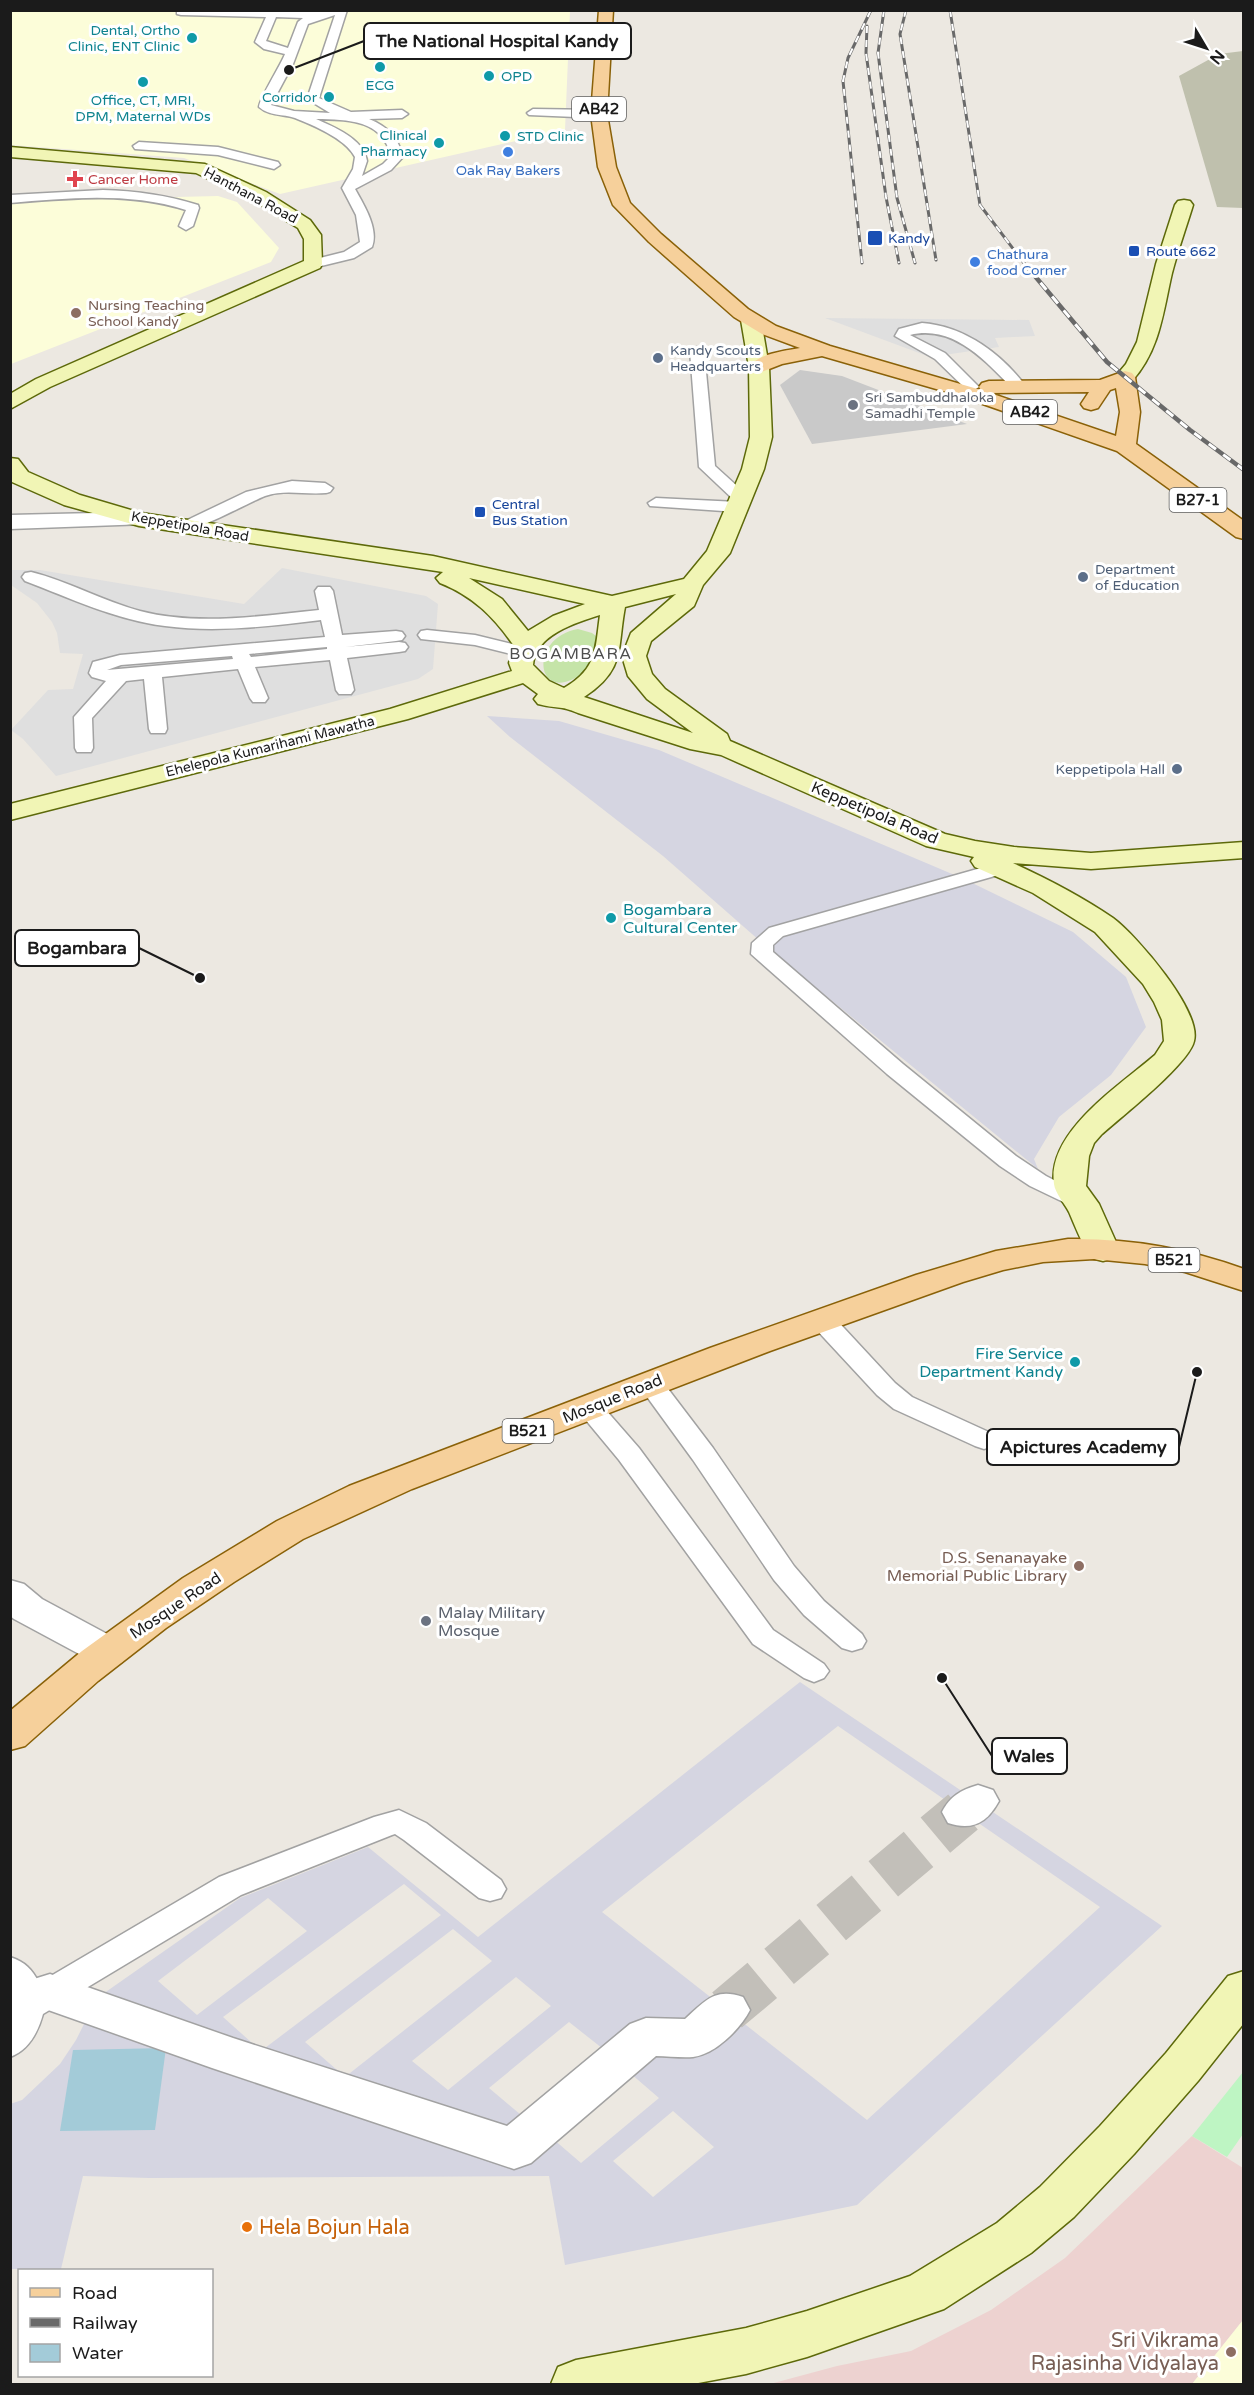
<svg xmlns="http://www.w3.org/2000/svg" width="1254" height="2395" font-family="'Varela Round',sans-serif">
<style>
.commercial{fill:#edd2d0}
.education{fill:#fcfdd9}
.religious{fill:#c9c9c9}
.construction{fill:#bfc0ad}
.grass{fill:#c5e4a8}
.park{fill:#bef5c3}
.parking{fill:#dfdfdf}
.plaza{fill:#d5d5e1;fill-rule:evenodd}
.water{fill:#a3cbd8}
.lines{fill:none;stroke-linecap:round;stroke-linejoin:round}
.street-tunnel{stroke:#c2bfb9;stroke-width:46;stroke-dasharray:46 22;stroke-linecap:butt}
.lane-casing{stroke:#a2a2a2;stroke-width:3}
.street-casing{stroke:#a2a2a2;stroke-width:3}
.secondary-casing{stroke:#5d690a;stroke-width:3}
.primary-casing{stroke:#8a6108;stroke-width:3}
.lane{fill:#fff;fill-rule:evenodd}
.street{fill:#fff;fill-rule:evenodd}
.secondary{fill:#f1f5b5;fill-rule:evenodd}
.primary{fill:#f6d09b;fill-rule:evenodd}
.rail-far1-casing{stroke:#696969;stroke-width:3}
.rail-casing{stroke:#696969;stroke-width:4.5}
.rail-far1{stroke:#fff;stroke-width:2;stroke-dasharray:7;stroke-linecap:butt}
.rail{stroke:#fff;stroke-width:3;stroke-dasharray:9;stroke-linecap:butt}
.culture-dot{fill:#0f9aa8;stroke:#fff;stroke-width:2}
.shop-dot{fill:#3f7fe0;stroke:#fff;stroke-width:2}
.health-dot{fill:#e0444e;stroke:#fff;stroke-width:2}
.transit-dot{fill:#1a4fb4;stroke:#fff;stroke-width:2}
.education-dot{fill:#8d6e63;stroke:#fff;stroke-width:2}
.service-dot{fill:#5c6f8a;stroke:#fff;stroke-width:2}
.worship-dot{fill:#6b7280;stroke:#fff;stroke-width:2}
.food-dot{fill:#e8710a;stroke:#fff;stroke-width:2}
.labels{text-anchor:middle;stroke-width:6;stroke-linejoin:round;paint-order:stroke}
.far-culture-label{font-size:14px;fill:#0d838f;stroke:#fff;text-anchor:end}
.far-shop-label{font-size:14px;fill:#366cbe;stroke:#fff}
.far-health-label{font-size:14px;fill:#be3a42;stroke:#fff;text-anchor:start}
.far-street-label{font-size:14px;fill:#1b1b1b;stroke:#fff}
.far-transit-label{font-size:14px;fill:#164399;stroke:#fff;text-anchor:start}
.far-education-label{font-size:14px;fill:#785e54;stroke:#fff;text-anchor:start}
.far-service-label{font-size:14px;fill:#4e5e75;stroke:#fff;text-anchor:start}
.far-worship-label{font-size:14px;fill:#5b616d;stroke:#fff;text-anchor:start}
.shield{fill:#fff;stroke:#5f5f5f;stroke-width:1.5}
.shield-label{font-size:15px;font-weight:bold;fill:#1b1b1b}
.far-quarter-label{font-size:16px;letter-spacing:1.5px;fill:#4e4e4e;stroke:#fff}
.street-label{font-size:16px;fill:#1b1b1b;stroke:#fff}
.culture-label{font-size:16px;fill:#0d838f;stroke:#fff;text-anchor:start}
.education-label{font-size:16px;fill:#785e54;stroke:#fff;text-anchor:end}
.worship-label{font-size:16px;fill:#5b616d;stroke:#fff;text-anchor:start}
.near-food-label{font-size:20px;fill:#c56008;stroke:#fff;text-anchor:start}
.near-education-label{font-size:20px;fill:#785e54;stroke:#fff;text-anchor:end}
.leader{fill:none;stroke:#1b1b1b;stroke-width:2}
.callout-dot{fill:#1b1b1b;stroke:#fff;stroke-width:2}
.callout{fill:#fff;stroke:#1b1b1b;stroke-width:2}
.callout-label{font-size:18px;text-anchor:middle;font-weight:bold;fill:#1b1b1b}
</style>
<rect width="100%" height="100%" fill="#ece8e1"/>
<polygon class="commercial" points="1192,2136 1243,2168 1243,2320 1192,2384 770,2384 837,2366 911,2351 991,2310 1065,2258"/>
<g class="education">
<polygon points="10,11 570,11 565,130 280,194 184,158 11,145"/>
<polygon points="218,196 237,202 279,248 271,262 11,364 11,201"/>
<polygon points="1243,2320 1243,2384 1192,2384"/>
</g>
<polygon class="religious" points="800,370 842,376 967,424 812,444 780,385"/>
<polygon class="construction" points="1243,51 1243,208 1217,207 1179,76 1219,54"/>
<path class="grass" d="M578,629L592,633L600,639L590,668C583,673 574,680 565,682C535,689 534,637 578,629Z"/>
<polygon class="park" points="1243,2072 1243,2134 1227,2157 1192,2136"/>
<g class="parking">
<polygon points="825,318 1029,320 1035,336 995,338 999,347 930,357"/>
<polygon points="282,568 426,596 438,604 433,669 418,679 56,776 23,739 11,730 48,690 73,689 83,654 60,653 57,633 52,622 37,603 11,585 11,570 40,570 244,604"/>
</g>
<g class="plaza">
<polygon points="487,716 559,721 659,750 964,879 1073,932 1126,977 1146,1027 1111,1075 1059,1117 1034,1159 1038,1169 777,956 663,856 510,737"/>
<path d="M800,1682L1162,1926L857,2205L565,2265L549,2176L149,2178L83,2176L61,2269H11L10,2104L22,2100L60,2064L76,2040L92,2008L100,1996L240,1898L368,1847L478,1937ZM838,1726L1100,1907L867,2120L602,1912ZM404,1884L441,1915L261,2051L223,2017ZM268,1898L307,1931L197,2015L158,1981ZM453,1929L492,1961L345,2077L305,2042ZM516,1977L551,2006L448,2090L412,2061ZM569,2022L607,2052L527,2120L489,2088ZM623,2067L659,2098L581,2163L545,2132ZM673,2111L714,2147L653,2197L613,2161Z"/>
</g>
<polygon class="water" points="166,2048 155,2130 60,2131 73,2050"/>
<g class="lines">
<polyline class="street-tunnel" points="727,2010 963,1812"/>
<defs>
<g id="lane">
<path d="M177,10H347L319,98L351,112L402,110L408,114L402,118L369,119C388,127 398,137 403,157L391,170L355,189C364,205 379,229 372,247L354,258L313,268L306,264L308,261L344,252L360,242L356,215L342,188L353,169L355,157C346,139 313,125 295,118C283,114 269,116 259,107C259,99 281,65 285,54L264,49L255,42L266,17L181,15L177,14ZM335,15L307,99L330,113L294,111L271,105L293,64L308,24ZM276,17L303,18L298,22L288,48L266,41ZM316,119C348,120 382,119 391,156L383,164L362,176L367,161C364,139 334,127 316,119Z"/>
<polygon points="533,109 599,110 605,114 599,118 529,115 527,113"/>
<polygon points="139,142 218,147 278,162 280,165 274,169 218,155 135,149 133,146"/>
<path d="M103,190C136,191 166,195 198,205L199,208L193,226L186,230L179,226L186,210C129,192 69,198 10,203V195Z"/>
<path d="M922,323C965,326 1003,355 1028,389L1026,392H1016C987,363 955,324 910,335L945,353L979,387L972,391L967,390L935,359L895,336L899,329Z"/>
<polygon points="697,347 704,351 715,466 747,495 749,498 747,501 735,501 699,467 690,351"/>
<path d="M292,481L325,483L333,488C330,492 331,492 326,493C304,495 286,489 265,496C247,503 193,534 179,530L177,527L179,524L246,492Z"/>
<polygon points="656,498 738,502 746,507 738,512 650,506 648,503"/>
<path d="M31,572C68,581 103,601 140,611C197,626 261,616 319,610L315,591L318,587H330L333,591L342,635L396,631L402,632L405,636L402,640L396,641L345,647L399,642L405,643L408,647L405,651L399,652L347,658L354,690L351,694H339L336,690L330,660L255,667L268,698L265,702H253L250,698L238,669L162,677L167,729L165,733H151L149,729L144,679L126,681L92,718L93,748L91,752H77L75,748L74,717L106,681L92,677L89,673L93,662L120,655L325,637L321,620C270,626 217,633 165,626C116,620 70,598 25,581L22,577L25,573ZM327,647V649L251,657L249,654ZM232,656L233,659L107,670L121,665Z"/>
<polygon points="427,630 475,635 529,648 532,652 529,656 523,657 475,645 421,639 418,635 421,631"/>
<polygon points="1002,862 1009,864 1012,868 1009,872 783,936 773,945 773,952 903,1064 1016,1156 1046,1176 1091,1199 1094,1204 1091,1209 1082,1211 1030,1186 1000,1166 887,1074 751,954 752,943 769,928"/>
<polygon points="822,1312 831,1314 895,1383 912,1397 993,1434 997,1440 993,1446 984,1449 975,1446 894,1409 877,1395 813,1326 809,1320 813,1314"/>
<polygon points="650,1375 659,1377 713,1448 794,1566 824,1601 862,1634 866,1641 862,1648 852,1651 842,1648 804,1615 774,1580 693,1460 637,1383 641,1377"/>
<polygon points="589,1398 598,1401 639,1448 773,1630 824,1664 829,1671 824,1678 814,1682 804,1678 753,1644 619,1460 580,1413 576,1407 580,1401"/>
<path d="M399,1810L426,1823L501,1880L506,1889L501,1898L490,1901L479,1898L404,1840L395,1834L392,1835L241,1895L43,2014C38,2032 29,2050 10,2057V1957C25,1962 32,1969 39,1983L219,1877L374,1817Z"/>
</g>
<g id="street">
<polygon points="139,512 147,514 150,519 147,524 10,529 10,515"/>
<polygon points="10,1580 24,1584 42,1599 122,1642 128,1652 122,1662 108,1666 94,1662 14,1619 10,1616"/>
<path d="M978,1785L993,1790L999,1801C987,1823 972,1831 948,1823L942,1812C950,1796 961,1790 978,1785Z"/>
<path d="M50,1974L233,2038L507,2126L630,2024L646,2018L685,2019C705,2001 715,1987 743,1997L750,2010C740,2029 716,2054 693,2057C681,2058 668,2056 656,2056L531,2163L514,2169L212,2068L34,2005L27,1992L34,1979Z"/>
</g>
<g id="secondary">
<polygon points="10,147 205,164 266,192 310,220 321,235 322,264 320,268 50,387 10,409 10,394 36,379 304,261 304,239 298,228 253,200 196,173 10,157"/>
<path d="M1184,200L1190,201L1193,205C1186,228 1178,250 1172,273C1163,312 1160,350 1132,381H1118L1115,377L1126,364L1137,342L1156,264L1175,205L1178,201Z"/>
<path d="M751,314L758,316L761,320L769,367L772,437L764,469L730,553L703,585L694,606L651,641L646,656L652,674L665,689L727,734L730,741L945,834L975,841L1014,847L1091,853L1244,842V858L1091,869L1013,863C1048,879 1081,896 1113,918C1136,935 1202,1011 1194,1041C1189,1064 1121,1117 1101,1135L1094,1143L1089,1156L1086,1186L1099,1204L1120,1251L1115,1258L1103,1261L1091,1258C1082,1244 1076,1228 1069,1212C1065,1204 1055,1193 1054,1184C1047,1132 1119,1086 1155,1055L1164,1041L1162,1020L1154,1002L1143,984L1095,932L1033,893L975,867L971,861L974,857L926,846L721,755L690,749L578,713C560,705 556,709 538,704L534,699L538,694L523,683L408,719L10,820V804L390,709L512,671L509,663L514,646C494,617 473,596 440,583L436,578L443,572L139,526L64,505L12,482L10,458L18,459L28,472L80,495L141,513L433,556L612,596L684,579L707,551L742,469L750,437L749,367L741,320L744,316ZM469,578L585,604L553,616L528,631L502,599ZM676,594L631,633L622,656L628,676L647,699L693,733L584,697C626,670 617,648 625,607ZM600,615C595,649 598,668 564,688L549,681L533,665C535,635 575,623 600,615Z"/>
<polygon points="1244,1971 1244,2023 1198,2081 1134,2154 1074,2217 1031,2253 944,2309 807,2357 746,2374 693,2384 551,2384 558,2367 576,2360 746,2328 807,2311 910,2276 997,2223 1040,2187 1100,2126 1166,2053 1228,1976"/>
</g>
<g id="primary">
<path d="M599,10H613L607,114L616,167L630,203L661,234L748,309L776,326L830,346L981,390L979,387L982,383L989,381L1100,380L1125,371L1132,373L1135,377L1140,412L1136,444L1244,521V539L1236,537L1117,451L957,395L822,356L782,364L759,373L752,371L749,367C759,353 785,351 800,348L762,334L734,317L649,242L613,205L598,167L591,114ZM1116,388L1120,412L1116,436L990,393L1089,392L1081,404L1084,408L1091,410L1098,408L1110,390Z"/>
<path d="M1068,1239C1128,1238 1187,1248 1244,1269V1291L1185,1272L1145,1264L1094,1259L1043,1262L1003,1270L963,1282L770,1351L412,1489L303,1539L234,1582L166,1628L98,1681L25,1746L10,1750V1711L82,1651L183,1578L277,1521L349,1486L710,1348L916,1275L996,1251Z"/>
</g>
</defs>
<use href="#lane" class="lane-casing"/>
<use href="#street" class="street-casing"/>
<use href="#secondary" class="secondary-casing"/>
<use href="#primary" class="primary-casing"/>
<use href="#lane" class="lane"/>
<use href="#street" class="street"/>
<use href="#secondary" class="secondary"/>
<use href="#primary" class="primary"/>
<defs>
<g id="rail-far1">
<polyline points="884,10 878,53 897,198 915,263"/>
<polyline points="906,10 900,34 936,260"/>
<polyline points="950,10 980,205 1030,271"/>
<polyline points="867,26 866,53 886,197 899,263"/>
<polyline points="862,263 843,81 848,58 871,10"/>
</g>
<polyline id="rail" points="1029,269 1107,362 1190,430 1244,470"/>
</defs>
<use href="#rail-far1" class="rail-far1-casing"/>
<use href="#rail" class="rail-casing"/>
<use href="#rail-far1" class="rail-far1"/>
<use href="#rail" class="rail"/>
</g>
<g class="culture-dot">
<circle cx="192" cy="38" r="6"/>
<circle cx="380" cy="67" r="6"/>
<circle cx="489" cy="76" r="6"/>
<circle cx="143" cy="82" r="6"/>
<circle cx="329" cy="97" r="6"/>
<circle cx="505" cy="136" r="6"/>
<circle cx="439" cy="143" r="6"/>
<circle cx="611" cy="918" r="6"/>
<circle cx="1075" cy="1362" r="6"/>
</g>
<g class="shop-dot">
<circle cx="508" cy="152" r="6"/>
<circle cx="975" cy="262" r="6"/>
</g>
<path class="health-dot" d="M72 170h6v6h6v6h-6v6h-6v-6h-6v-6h6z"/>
<g class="transit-dot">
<rect x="867" y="230" width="16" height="16" rx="3"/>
<rect x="1128" y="245" width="12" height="12" rx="3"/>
<rect x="474" y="506" width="12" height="12" rx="3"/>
</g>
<g class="education-dot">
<circle cx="76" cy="313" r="6"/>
<circle cx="1079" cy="1566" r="6"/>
<circle cx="1231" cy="2352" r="6"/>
</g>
<g class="service-dot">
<circle cx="658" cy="358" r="6"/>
<circle cx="1083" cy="577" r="6"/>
<circle cx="1177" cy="769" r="6"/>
</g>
<g class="worship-dot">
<circle cx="853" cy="405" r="6"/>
<circle cx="426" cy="1621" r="6"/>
</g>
<circle class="food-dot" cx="247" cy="2227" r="6"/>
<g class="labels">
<g class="far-culture-label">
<text x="180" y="35">Dental, Ortho<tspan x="180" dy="16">Clinic, ENT Clinic</tspan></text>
<text x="501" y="81" text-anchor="start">OPD</text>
<text x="380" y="90" text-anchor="middle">ECG</text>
<text x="317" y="102">Corridor</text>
<text x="143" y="105" text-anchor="middle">Office, CT, MRI,<tspan x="143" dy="16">DPM, Maternal WDs</tspan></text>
<text x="427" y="140">Clinical<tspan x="427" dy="16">Pharmacy</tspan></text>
<text x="517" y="141" text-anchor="start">STD Clinic</text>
</g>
<g class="far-shop-label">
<text x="508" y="175">Oak Ray Bakers</text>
<text x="987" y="259" text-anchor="start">Chathura<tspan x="987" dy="16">food Corner</tspan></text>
</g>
<g class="far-health-label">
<text x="88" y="184">Cancer Home</text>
</g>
<g class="far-street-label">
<text transform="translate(251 195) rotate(28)" y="5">Hanthana Road</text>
<text transform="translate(190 526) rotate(10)" y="5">Keppetipola Road</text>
<text transform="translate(270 746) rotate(-14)" y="5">Ehelepola Kumarihami Mawatha</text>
</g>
<g class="far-transit-label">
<text x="888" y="243">Kandy</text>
<text x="1146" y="256">Route 662</text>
<text x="492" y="509">Central<tspan x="492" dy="16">Bus Station</tspan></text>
</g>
<g class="far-education-label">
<text x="88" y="310">Nursing Teaching<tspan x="88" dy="16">School Kandy</tspan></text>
</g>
<g class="far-service-label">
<text x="670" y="355">Kandy Scouts<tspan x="670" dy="16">Headquarters</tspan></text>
<text x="1095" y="574">Department<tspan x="1095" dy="16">of Education</tspan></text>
<text x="1165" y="774" text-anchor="end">Keppetipola Hall</text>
</g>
<g class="far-worship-label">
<text x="865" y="402">Sri Sambuddhaloka<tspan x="865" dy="16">Samadhi Temple</tspan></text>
</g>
<g class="shield">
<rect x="572" y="97" width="54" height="24" rx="4.5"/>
<rect x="1003" y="400" width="54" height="24" rx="4.5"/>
<rect x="1169.5" y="488" width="57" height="24" rx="4.5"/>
<rect x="1148.5" y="1248" width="51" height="24" rx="4.5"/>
<rect x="502.5" y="1419" width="51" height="24" rx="4.5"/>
</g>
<g class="shield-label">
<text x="599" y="114">AB42</text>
<text x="1030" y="417">AB42</text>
<text x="1198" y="505">B27-1</text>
<text x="1174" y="1265">B521</text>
<text x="528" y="1436">B521</text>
</g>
<g class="far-quarter-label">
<text x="571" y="659">BOGAMBARA</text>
</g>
<g class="street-label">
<text transform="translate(875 812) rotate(23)" y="6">Keppetipola Road</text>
<text transform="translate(612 1398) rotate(-22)" y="6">Mosque Road</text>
<text transform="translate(175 1605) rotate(-34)" y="6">Mosque Road</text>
</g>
<g class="culture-label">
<text x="623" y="915">Bogambara<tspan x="623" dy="18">Cultural Center</tspan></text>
<text x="1063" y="1359" text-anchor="end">Fire Service<tspan x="1063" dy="18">Department Kandy</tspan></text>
</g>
<g class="education-label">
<text x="1067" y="1563">D.S. Senanayake<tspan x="1067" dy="18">Memorial Public Library</tspan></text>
</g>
<g class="worship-label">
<text x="438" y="1618">Malay Military<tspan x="438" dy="18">Mosque</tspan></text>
</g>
<g class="near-food-label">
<text x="259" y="2234">Hela Bojun Hala</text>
</g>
<g class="near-education-label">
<text x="1219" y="2347">Sri Vikrama<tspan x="1219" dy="23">Rajasinha Vidyalaya</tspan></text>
</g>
</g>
<path class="leader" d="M289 70L364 41M200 978L139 948M1197 1372L1179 1447M942 1678L992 1756"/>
<g class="callout-dot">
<circle cx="289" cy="70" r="6"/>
<circle cx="200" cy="978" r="6"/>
<circle cx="1197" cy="1372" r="6"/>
<circle cx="942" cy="1678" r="6"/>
</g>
<g class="callout">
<rect x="364" y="23" width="267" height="36" rx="6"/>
<rect x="15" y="930" width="124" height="36" rx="6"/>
<rect x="987" y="1429" width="192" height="36" rx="6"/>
<rect x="992" y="1738" width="75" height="36" rx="6"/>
</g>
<g class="callout-label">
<text x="497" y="47">The National Hospital Kandy</text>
<text x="77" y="954">Bogambara</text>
<text x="1083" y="1453">Apictures Academy</text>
<text x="1029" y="1762">Wales</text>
</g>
<rect width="1254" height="2395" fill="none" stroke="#1b1b1b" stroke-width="24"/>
<rect x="18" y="2269" width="195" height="108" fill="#ffffff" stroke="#a4a4a4" stroke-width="1.5"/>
<rect x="30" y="2288" width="30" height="9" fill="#f6d09b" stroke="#a4a4a4" stroke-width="1.5"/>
<text x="72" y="2299" font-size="18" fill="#1b1b1b">Road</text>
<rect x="30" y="2318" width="30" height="9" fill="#696969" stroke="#a4a4a4" stroke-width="1.5"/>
<text x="72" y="2329" font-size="18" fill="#1b1b1b">Railway</text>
<rect x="30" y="2344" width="30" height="18" fill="#a3cbd8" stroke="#a4a4a4" stroke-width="1.5"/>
<text x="72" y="2359" font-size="18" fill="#1b1b1b">Water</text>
<g transform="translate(1206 48) rotate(129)" stroke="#ffffff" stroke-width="4.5" paint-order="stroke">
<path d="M0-4.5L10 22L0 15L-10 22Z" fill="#1b1b1b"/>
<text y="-9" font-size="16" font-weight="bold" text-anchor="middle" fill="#1b1b1b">N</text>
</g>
</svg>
